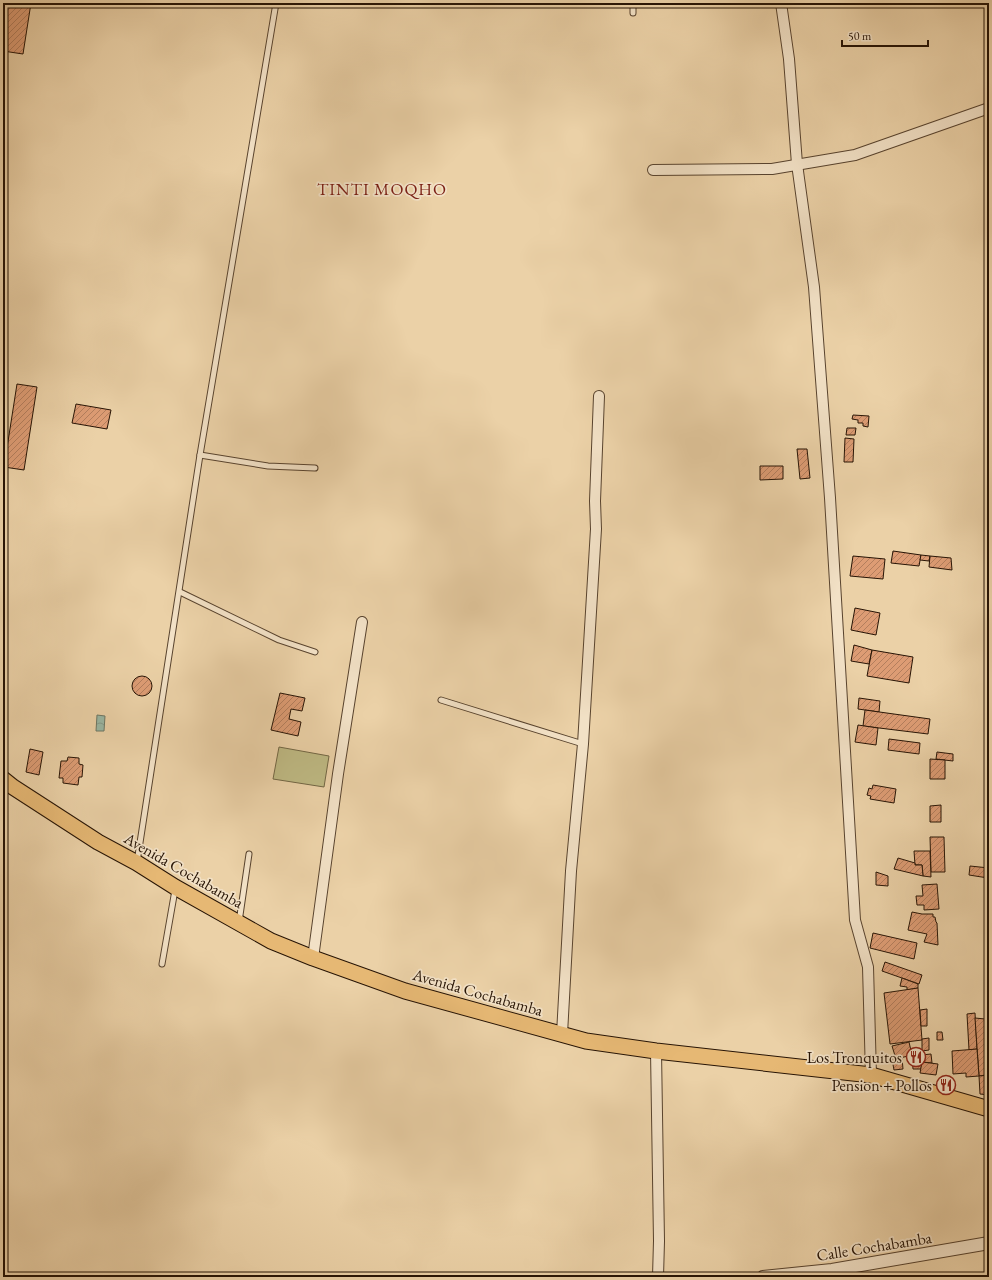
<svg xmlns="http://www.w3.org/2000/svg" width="992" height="1280" font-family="'EB Garamond',serif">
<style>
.park{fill:#beb983;stroke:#726644}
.water{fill:url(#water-waves);stroke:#6b7664}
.building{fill:url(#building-hatch);stroke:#271405}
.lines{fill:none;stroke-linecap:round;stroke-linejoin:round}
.service-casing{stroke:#58432e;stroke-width:7}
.minor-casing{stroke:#58432e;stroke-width:12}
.tertiary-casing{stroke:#58432e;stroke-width:14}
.primary-casing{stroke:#271405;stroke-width:17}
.service{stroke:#f2e1c6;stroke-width:5}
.minor{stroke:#f2e1c6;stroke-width:10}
.tertiary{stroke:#f2e1c6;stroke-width:12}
.primary{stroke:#e6b874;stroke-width:15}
.labels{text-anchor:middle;stroke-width:3.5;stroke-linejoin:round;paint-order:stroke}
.street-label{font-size:16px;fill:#271405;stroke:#f2e1c6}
.poi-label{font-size:16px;fill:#271405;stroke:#f2e1c6;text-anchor:end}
.neighbourhood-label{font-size:17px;letter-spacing:1px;fill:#7a1f14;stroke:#f2e1c6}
</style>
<defs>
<pattern id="water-waves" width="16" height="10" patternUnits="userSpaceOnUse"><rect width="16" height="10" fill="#99b7a4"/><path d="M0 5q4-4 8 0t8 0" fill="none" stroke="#849c8c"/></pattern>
<pattern id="building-hatch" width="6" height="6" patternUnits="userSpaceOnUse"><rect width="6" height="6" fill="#dd9c74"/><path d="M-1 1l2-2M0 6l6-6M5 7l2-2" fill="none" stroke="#b37e5d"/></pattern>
</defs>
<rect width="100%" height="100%" fill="#ebd1a7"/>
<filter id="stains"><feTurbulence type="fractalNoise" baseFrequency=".005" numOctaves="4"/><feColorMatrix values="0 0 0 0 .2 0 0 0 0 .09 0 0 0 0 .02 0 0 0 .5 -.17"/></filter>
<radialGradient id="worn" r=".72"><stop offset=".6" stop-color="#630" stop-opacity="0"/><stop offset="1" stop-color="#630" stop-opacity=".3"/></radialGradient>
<polygon class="park" points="279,747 329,756 324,787 273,779"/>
<polygon class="water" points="97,715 105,716 104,731 96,731"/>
<g class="building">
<polygon points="3,3 31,3 23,54 3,51"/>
<polygon points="17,384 37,387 24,470 4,467"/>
<polygon points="76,404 111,410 107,429 72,423"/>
<polygon points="853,415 869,416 868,427 863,426 863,423 858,423 858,420 852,419"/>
<polygon points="847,428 856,428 855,435 846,435"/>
<polygon points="845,438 854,439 853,462 844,462"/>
<polygon points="797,449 807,449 810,478 800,479"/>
<polygon points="760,466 783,466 783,479 760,480"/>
<polygon points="893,551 921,555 919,566 891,563"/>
<polygon points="921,555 930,556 929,561 920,560"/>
<polygon points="853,556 885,559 883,579 850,576"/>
<polygon points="930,556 951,558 952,570 929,567"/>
<polygon points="855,608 880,613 876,635 851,630"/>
<polygon points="854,645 872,650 869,664 851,661"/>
<polygon points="872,650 913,657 909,683 867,676"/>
<circle cx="142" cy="686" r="10"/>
<polygon points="280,693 305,698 302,711 291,709 289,719 301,722 298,736 271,730"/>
<polygon points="859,698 880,701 879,712 858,709"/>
<polygon points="865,710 930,719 928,734 863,726"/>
<polygon points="858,725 878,728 876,745 855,742"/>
<polygon points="889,739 920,743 919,754 888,750"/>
<polygon points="30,749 43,752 39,775 26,772"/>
<polygon points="937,752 953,754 953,761 936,759"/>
<polygon points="68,757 79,758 79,764 83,765 82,777 79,777 78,785 63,783 63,778 59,778 61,761 67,761"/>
<polygon points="930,759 945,760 945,779 930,779"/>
<polygon points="873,785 896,789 894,803 870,799 871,796 867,795 869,788 872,789"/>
<polygon points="941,805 941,822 930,822 930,806"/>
<polygon points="930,837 944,837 945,872 931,872"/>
<polygon points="914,851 930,851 931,877 923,876 922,865 915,865"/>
<polygon points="898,858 915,863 915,865 922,865 923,876 894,869"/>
<polygon points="970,866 989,868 988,878 969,875"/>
<polygon points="876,872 888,876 888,886 876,885"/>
<polygon points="937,884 939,909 924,910 924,905 917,905 916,896 923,896 922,885"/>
<polygon points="912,912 922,914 933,914 933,917 935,917 936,922 937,923 938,945 924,942 927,934 908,930"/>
<polygon points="873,933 917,943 914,959 870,948"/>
<polygon points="885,962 922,975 919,984 882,971"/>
<polygon points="902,978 918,984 918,988 907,990 907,987 900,986"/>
<polygon points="918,988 922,1040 890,1044 884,993"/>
<polygon points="927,1009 927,1026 921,1026 920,1010"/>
<polygon points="975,1013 977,1049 969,1050 967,1014"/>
<polygon points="975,1018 985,1019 989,1075 979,1076"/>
<polygon points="985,1019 989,1020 989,1075"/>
<polygon points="937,1032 942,1032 943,1040 937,1040"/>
<polygon points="929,1038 929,1050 922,1051 922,1039"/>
<polygon points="909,1042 912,1055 896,1059 892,1046"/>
<polygon points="977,1049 979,1076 966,1077 966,1073 953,1074 952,1051"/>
<polygon points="931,1054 932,1063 922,1062 921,1069 913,1069 912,1056"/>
<polygon points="902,1058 903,1069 894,1070 892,1059"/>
<polygon points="922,1062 938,1064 936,1075 920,1073"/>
<polygon points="989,1075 989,1095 980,1094 979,1076"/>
</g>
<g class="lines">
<defs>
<g id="service">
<polyline points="633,13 633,3"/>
<polyline points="200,455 268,466 315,468"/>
<polyline points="180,592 279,640 315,652"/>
<polyline points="441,700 583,744"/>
<polyline points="137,862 200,455 276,3"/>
<polyline points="239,922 249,854"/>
<polyline points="162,964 175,890"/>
</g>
<g id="minor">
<polyline points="781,3 789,59 797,164 814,287 830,498 855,920 868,967 871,1075"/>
<polyline points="653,170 772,169 855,155 989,108"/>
<polyline points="313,958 338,774 362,622"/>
<polyline points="562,1034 571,871 583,744 596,529 595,501 599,396"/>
<polyline points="656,1051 659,1241 658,1277"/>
</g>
<polyline id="tertiary" points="763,1277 832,1270 989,1243"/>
<polyline id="primary" points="3,779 13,787 98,842 137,863 175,887 271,941 313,958 405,991 586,1041 656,1051 871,1075 989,1109"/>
</defs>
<use href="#service" class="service-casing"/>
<use href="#minor" class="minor-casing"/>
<use href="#tertiary" class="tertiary-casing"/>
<use href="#primary" class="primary-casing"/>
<use href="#service" class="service"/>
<use href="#minor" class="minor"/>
<use href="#tertiary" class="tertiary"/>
<use href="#primary" class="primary"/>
</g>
<defs>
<symbol id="restaurant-ring" viewBox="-11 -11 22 22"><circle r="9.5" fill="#f2e1c6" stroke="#8f2418" stroke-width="1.5"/><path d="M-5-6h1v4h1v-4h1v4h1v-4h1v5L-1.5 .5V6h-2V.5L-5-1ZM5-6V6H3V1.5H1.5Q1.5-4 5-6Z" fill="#8f2418"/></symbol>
</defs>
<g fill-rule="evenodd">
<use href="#restaurant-ring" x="905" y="1046" width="22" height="22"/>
<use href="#restaurant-ring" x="935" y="1074" width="22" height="22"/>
</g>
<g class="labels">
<g class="street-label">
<text transform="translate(184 870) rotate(30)" y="6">Avenida Cochabamba</text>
<text transform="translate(478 992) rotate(16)" y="6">Avenida Cochabamba</text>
<text transform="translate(874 1246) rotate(-9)" y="6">Calle Cochabamba</text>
</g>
<g class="poi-label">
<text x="902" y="1063">Los Tronquitos</text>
<text x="932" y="1091">Pension + Pollos</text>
</g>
<g class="neighbourhood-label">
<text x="382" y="195">TINTI MOQHO</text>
</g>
</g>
<rect width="992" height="1280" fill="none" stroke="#ebd1a7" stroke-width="16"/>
<rect x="4" y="4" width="984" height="1272" fill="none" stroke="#271405" stroke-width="2"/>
<rect x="8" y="8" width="976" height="1264" fill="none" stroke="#271405"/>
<path d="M842 40v6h86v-6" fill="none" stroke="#271405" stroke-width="2"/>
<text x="848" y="40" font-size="12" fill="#271405" stroke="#f2e1c6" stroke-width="3" paint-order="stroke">50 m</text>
<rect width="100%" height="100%" filter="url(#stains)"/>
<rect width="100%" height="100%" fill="url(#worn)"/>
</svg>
